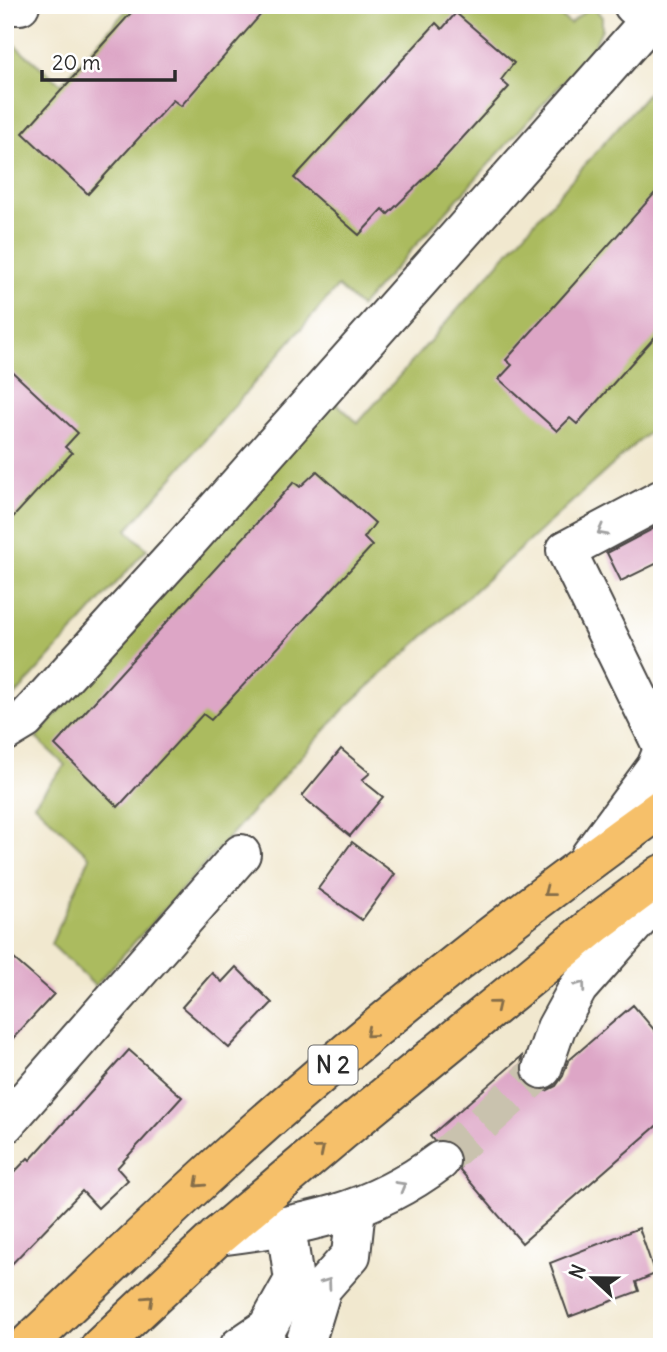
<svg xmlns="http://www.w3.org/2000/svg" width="667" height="1352" font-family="Delius,sans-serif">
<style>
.green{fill:#abbb5f;stroke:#6b7345;stroke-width:2}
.building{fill:#dda6c6}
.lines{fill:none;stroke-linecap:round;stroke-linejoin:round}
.minor-tunnel{stroke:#c9c2ae;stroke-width:38;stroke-dasharray:38 19;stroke-linecap:butt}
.minor-casing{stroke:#494744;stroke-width:42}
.highway-casing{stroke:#494744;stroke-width:42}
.minor{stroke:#fff;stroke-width:38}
.highway{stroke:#f6c06b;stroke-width:38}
.oneway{stroke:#a0a0a0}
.oneway2{stroke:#866e48}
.labels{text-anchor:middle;stroke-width:7;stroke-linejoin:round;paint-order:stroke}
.shield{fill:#fff;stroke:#6b6b6b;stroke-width:2}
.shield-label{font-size:23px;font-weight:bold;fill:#2b2b2b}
</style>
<rect width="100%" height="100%" fill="#fff"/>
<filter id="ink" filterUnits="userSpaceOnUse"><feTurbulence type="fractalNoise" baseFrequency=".0143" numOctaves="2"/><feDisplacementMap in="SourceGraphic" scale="14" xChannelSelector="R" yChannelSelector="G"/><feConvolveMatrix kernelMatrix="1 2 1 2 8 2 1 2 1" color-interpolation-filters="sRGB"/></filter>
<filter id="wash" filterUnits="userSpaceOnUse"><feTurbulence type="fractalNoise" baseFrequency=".00686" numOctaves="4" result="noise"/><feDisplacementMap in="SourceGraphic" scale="28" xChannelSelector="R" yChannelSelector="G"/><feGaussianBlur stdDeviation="1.57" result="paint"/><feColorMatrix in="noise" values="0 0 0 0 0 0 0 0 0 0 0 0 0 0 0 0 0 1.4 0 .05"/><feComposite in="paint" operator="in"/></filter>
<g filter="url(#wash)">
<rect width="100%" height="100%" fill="#f1e8cf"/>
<g class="green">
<polygon points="131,5 548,5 570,24 592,5 602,17 602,29 592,50 360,307 338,286 127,530 147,549 5,707 5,37 61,84"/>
<polygon points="662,77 662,420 345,708 95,986 51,944 90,857 34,804 65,765 36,738 332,399 358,423"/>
</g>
<g id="blocks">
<g class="building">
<polygon points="138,5 269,5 181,106 173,100 88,194 23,133"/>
<polygon points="456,13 514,63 501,80 509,87 437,166 388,214 383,209 359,235 294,178 436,23 442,29"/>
<polygon points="662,185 662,329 577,424 570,418 557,431 499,379 512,365 506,360"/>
<polygon points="5,365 78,433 65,447 72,453 5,526"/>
<polygon points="317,471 375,523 364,538 372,546 211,720 203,714 118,807 55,745 294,482 300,487"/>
<polygon points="662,524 662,561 621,581 607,553"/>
<polygon points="341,749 370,773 362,780 383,797 350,836 302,796"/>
<polygon points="352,842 395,874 362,920 318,889"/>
<polygon points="5,951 54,994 5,1047"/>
<polygon points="236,967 272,1003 229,1048 182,1007 212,973 222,982"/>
<polygon points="633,1005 662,1039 662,1121 522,1243 460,1170 462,1159 458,1148 449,1141 434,1141 430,1136 522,1056 521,1073 526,1084 534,1089 546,1091 556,1086 563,1076 568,1061"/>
<polygon points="129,1050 182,1097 117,1168 128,1180 98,1208 82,1191 5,1271 5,1182 28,1158 30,1160"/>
<polygon points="639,1228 655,1274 636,1282 639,1291 569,1317 550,1263"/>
</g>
</g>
</g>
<g filter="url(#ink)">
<use href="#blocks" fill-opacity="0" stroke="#494744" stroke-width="2"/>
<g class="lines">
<polyline class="minor-tunnel" points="440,1161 542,1069"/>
<defs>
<g id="minor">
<polyline points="13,5 20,5"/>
<polyline points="662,499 566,550 662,746"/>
<polyline points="5,732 25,720 176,555 650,20 633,5"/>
<polyline points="590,856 656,767 662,752"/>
<polyline points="542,1069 556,1028 578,988 662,893"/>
<polyline points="5,1124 241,854"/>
<path d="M218,1236C303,1225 370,1214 440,1161"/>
<polyline points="239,1347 267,1328 294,1280 286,1227"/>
<polyline points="304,1347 322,1288 351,1255 356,1208"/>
</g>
<g id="highway">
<path d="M25,1347C93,1283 160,1217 229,1155C366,1031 512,916 662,808"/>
<polyline points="100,1347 218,1236 341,1132 595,924 662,874"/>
</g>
</defs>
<use href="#minor" class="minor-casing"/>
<use href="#highway" class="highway-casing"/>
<use href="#minor" class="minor"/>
<use href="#highway" class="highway"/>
</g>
<defs><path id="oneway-chevron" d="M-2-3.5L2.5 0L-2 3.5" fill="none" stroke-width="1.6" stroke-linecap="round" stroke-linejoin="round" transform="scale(1.75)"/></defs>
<g class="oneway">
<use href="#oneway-chevron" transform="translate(602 531) rotate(152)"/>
<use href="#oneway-chevron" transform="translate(581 986) rotate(-53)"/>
<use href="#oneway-chevron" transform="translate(401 1186) rotate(-30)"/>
<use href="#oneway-chevron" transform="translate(327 1283) rotate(-54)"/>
</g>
<g class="oneway2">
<use href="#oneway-chevron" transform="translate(548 892) rotate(142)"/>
<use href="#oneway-chevron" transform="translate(496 1005) rotate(-39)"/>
<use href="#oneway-chevron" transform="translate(370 1033) rotate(139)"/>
<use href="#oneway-chevron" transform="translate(320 1150) rotate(-40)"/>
<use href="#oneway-chevron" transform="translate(199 1183) rotate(137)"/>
<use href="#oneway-chevron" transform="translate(149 1300) rotate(-43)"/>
</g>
</g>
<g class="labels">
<rect class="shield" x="308.5" y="1045.5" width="49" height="39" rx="5"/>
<g class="shield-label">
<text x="333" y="1073">N 2</text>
</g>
</g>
<rect width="667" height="1352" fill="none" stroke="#fff" stroke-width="28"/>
<g transform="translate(593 1278) rotate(292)" stroke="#ffffff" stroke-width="5" paint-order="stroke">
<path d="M0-5L12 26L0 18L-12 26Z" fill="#2b2b2b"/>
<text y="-10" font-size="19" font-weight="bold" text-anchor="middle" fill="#2b2b2b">N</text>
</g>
<path d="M42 70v10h133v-10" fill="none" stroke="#2b2b2b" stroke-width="3.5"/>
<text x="52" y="70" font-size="21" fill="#2b2b2b" stroke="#ffffff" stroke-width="5" paint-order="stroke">20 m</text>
</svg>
